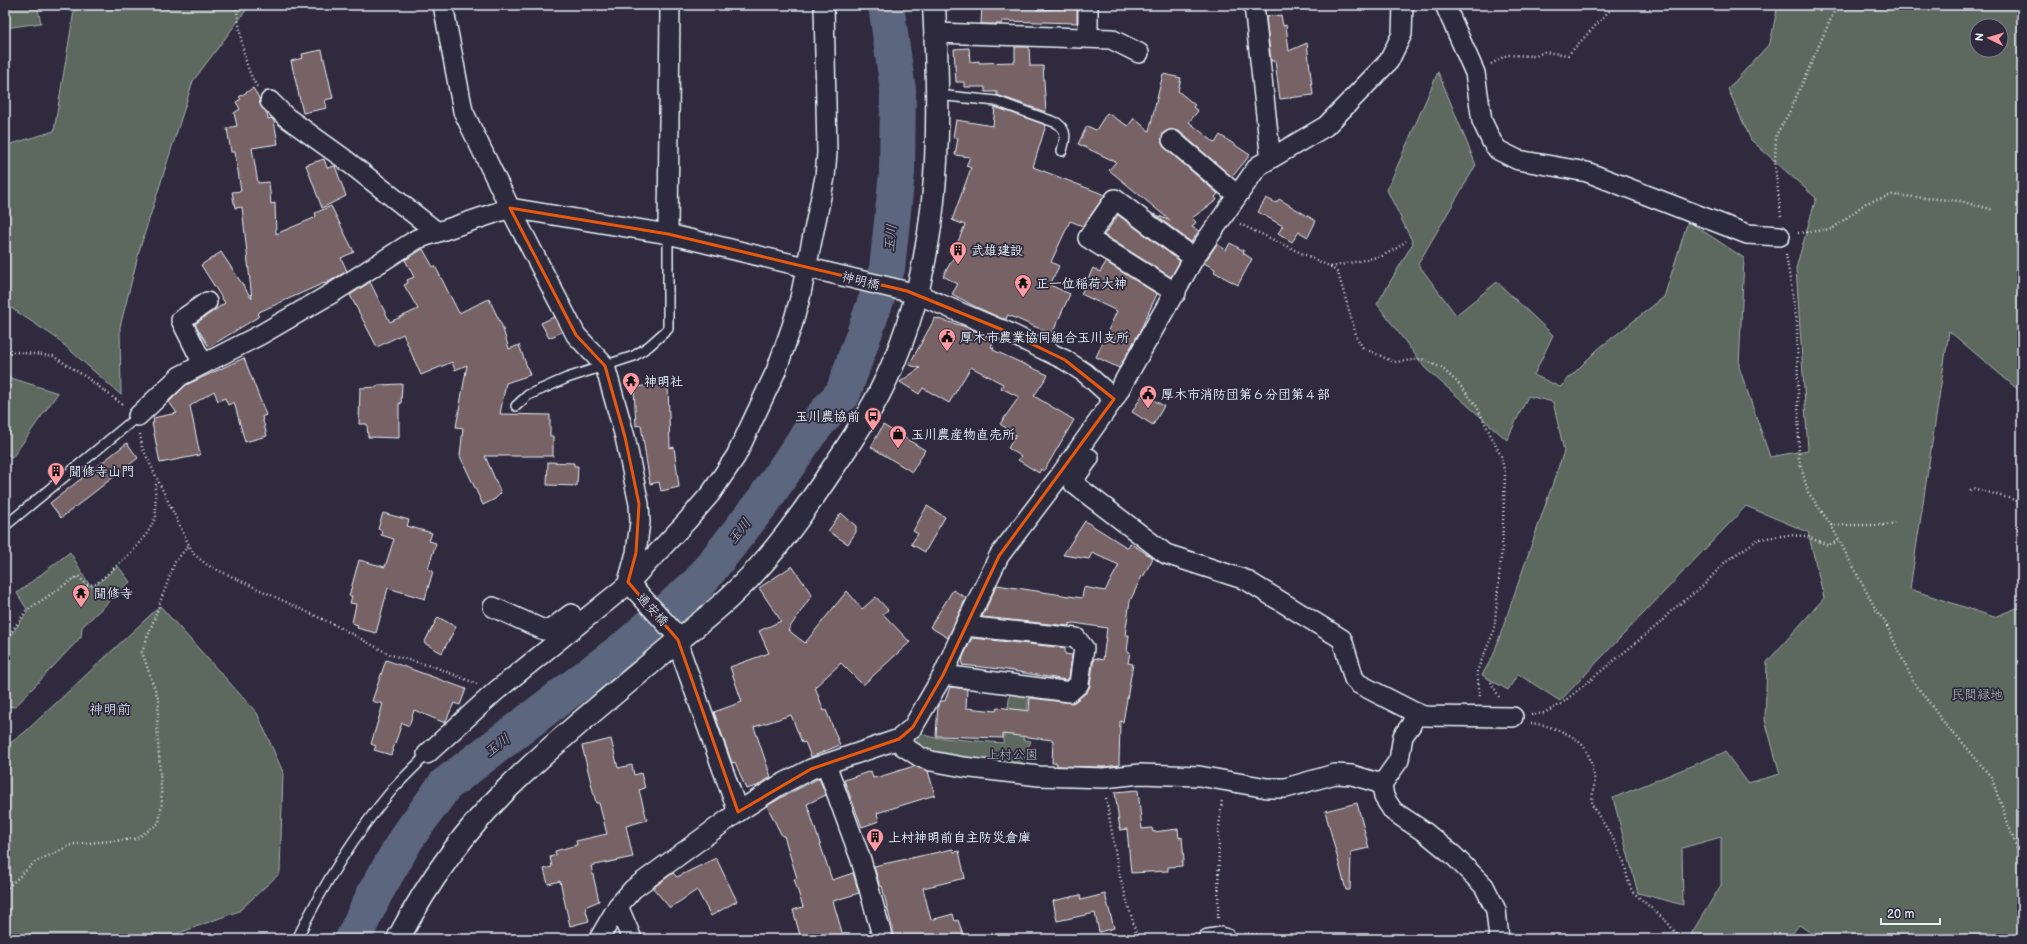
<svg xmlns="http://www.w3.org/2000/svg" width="2027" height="944" font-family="'Balsamiq Sans','Klee One',sans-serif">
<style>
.green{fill:#5d695f;stroke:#a2adac;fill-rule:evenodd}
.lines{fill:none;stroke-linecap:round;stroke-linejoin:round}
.river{stroke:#5b667e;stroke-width:36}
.building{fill:#776265;stroke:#e8f1f8}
.lane-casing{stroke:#e8f1f8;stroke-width:12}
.street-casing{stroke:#e8f1f8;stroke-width:22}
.secondary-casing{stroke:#e8f1f8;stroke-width:25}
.path{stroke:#e8f1f8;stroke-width:2.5;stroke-dasharray:1 3;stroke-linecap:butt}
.lane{stroke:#2f2a3d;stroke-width:9}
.street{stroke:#2f2a3d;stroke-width:19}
.secondary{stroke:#2f2a3d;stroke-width:22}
.marked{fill:none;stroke:#e8590c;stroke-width:3;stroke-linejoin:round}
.labels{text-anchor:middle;stroke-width:3.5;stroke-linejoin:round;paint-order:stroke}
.poi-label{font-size:13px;font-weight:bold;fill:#e8f1f8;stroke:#2f2a3d;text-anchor:start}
.street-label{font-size:13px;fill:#e8f1f8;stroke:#2f2a3d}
.park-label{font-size:13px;fill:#b0bbbb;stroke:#2f2a3d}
.water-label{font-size:14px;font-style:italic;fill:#b0b9c7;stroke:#2f2a3d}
.neighbourhood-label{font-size:14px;fill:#e8f1f8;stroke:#2f2a3d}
</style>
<rect width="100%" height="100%" fill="#2f2a3d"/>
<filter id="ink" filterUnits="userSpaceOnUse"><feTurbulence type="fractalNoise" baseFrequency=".025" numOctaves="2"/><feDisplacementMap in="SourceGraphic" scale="8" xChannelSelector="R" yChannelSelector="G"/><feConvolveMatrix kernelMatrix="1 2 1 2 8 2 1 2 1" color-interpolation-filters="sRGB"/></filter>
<g filter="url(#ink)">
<g class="green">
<polygon points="5,5 37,5 41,23 5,28"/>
<polygon points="75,5 250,5 193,81 140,248 120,327 121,395 55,337 5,304 5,146 54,131"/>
<path d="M1778,5H2022V393L1949,331L1910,589L1994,617L2022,606V939H1820L1799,925L1788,939H1700L1691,934L1721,885V837L1682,848L1683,905L1638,893L1613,798L1725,752L1748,783L1780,774L1765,720L1767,662L1824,598L1808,532L1746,506L1560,701L1518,674L1508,690L1482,675L1493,656L1564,451L1553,402L1528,396L1507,440L1425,368L1377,304L1413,243L1387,190L1438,72L1476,165L1418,264L1456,315L1497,282L1553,335L1534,375L1560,387L1598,349L1664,297L1688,221L1744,258L1739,367L1770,457L1808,450L1796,268L1816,198L1751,140L1728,89L1770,43ZM1977,26H2001V50H1977Z"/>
<polygon points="5,376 58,393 12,458 5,452"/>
<polygon points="70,552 90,586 96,585 118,566 130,582 82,627 81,637 15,707 7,706 5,708 5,643 28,611 17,593"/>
<polygon points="160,606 257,713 283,772 280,873 239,911 163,939 5,939 5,747 25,732"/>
<polygon points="1010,693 1029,696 1023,740 1031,741 1020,768 954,762 911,745 919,732 930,737 1003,743"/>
</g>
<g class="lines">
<polyline class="river" points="353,939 375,893 406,839 445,785 630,644 699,583 764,500 810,432 843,393 887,269 897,173 898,90 886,5"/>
</g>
<g class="building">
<polygon points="982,5 1037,5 1037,10 1077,8 1077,23 1002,21 1002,24 981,24"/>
<polygon points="1281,15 1283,26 1286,25 1289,51 1307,43 1313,95 1280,99 1275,61 1271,61 1266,17"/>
<polygon points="1015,47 1029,47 1030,66 1043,66 1046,112 997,95 997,92 985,92 985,87 964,87 964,82 956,82 954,49 969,48 970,62 979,61 979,63 1015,62"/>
<polygon points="322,50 333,98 325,100 327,108 303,113 291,61 303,58 302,54"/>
<polygon points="1163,74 1181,78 1178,91 1195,105 1193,107 1198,111 1189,122 1215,143 1220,135 1250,155 1232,177 1179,131 1169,130 1163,133 1162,143 1165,148 1218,194 1215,197 1217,200 1192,218 1196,222 1192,227 1199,231 1191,242 1154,214 1171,221 1109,170 1116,162 1078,144 1087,126 1096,130 1107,113 1128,126 1134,118 1149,131"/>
<polygon points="253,88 259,98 260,104 267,113 268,119 271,118 274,121 278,144 252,148 258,183 269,182 271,204 275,203 276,234 314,218 316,216 315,213 331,206 354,252 341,258 347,271 325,284 324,283 259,312 258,317 209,347 195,324 225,303 201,265 221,252 252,299 242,207 235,208 232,192 241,191 235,152 231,152 227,128 237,126 234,113 240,109 236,102 241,99 239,97"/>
<polygon points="995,107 1046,125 1033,167 1105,195 1083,226 1070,221 1051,262 1059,266 1050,285 1070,294 1052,334 1008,315 1006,319 1003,319 974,306 952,294 958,284 943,276 960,246 957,244 965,225 952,220 971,168 966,166 970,157 955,155 958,138 953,137 956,120 993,126"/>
<polygon points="324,159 327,168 335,166 346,196 322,208 306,165"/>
<polygon points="1266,198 1276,203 1279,199 1316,221 1308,237 1299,232 1292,242 1278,233 1283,226 1258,212"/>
<polygon points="1118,215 1180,261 1171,277 1104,235"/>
<polygon points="1230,243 1244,251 1243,253 1252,259 1238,285 1214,272 1215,269 1204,263 1217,244 1226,250"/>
<polygon points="423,249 433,267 435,266 459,313 489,299 502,326 509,349 519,345 530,375 506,383 500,414 550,415 550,436 553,436 553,456 485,456 501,493 495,499 483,505 460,456 463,428 456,427 467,365 455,370 452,362 421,375 403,334 377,347 350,295 370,282 390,322 418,309 404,285 408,283 407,280 414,277 405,260"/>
<polygon points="1106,262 1157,294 1140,331 1119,368 1096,357 1117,311 1081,294 1093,268 1100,272"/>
<polygon points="554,317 562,332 549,338 541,323"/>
<polygon points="935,318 963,326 995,339 991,347 994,348 993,350 1048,375 1034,396 1074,420 1044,471 1041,469 1039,473 1018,460 1021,456 1008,448 1016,435 1000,424 1019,397 1001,388 1003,384 971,367 949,403 923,388 919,394 900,382 920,368 909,365"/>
<polygon points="244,358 266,415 262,417 267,436 245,442 234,402 228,405 225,398 218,401 214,391 190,406 200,455 160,463 152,423 154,423 153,418 177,413 169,402 186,385"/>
<polygon points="402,384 401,404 399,403 399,438 368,437 367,424 359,424 360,388 377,387 378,385"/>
<polygon points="668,384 670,448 674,447 679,487 661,491 659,482 650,484 641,425 636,426 634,388 647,385"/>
<polygon points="1143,394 1164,406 1153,425 1132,412"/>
<polygon points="883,425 925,450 912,472 871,447"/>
<polygon points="127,443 138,458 61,518 50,503"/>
<polygon points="548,462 574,463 574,466 578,466 577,486 547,485"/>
<polygon points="927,506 945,517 925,552 911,544 918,534 913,531"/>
<polygon points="383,513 409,520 407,526 432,533 429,541 436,543 428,569 433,571 425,599 388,588 376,633 357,628 358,625 352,623 356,604 350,603 352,596 349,596 359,560 385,567 394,539 381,535 382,531 378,529"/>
<polygon points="841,513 856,526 856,532 848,544 828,531"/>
<polygon points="1085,521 1128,548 1130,543 1153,558 1143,577 1142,576 1130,601 1125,635 1129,635 1127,652 1130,652 1128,663 1133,664 1123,722 1120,721 1119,765 1104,767 1057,766 1057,763 1052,763 1053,740 1003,734 1003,738 936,736 938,705 941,701 945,701 950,687 967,689 966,708 996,711 997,707 1029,711 1030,698 1073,703 1087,692 1090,686 1094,658 1103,660 1107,628 1074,623 1069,624 1069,626 982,617 985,610 986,611 987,606 997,585 1082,598 1084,587 1105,591 1119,565 1092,553 1089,559 1063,555"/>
<polygon points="792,566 812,595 788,630 805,643 847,591 862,609 876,597 888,610 883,614 910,642 863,685 841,663 815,687 824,711 826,710 840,745 811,757 805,742 802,743 791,715 754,727 771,777 757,786 746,789 735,762 732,763 714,712 742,702 730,667 769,653 759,631 781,621 759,588"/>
<polygon points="953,590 966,598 948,638 930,627"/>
<polygon points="438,617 456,627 442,653 424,643"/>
<polygon points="972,638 1065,648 1065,654 1072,655 1069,678 1066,680 1001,669 962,665 963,657"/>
<polygon points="386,660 466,689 460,705 454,703 445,723 414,710 409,726 402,723 391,755 374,750 376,746 371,744 383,704 372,701"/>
<polygon points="611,739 618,768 632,765 634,775 641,773 645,788 639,790 647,820 626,826 633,857 591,866 599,901 585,907 589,921 570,926 560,881 548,884 544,869 552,867 550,857 556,855 555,851 577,845 576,841 607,834 599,803 596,803 582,746"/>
<polygon points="914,766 928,771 935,795 877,813 879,821 862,827 844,780 871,771 873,778 879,777"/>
<polygon points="819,778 826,795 807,804 832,880 853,873 859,893 833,901 844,939 801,939 793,910 803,907 794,879 797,878 784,836 782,836 767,806 784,796"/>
<polygon points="1138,790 1142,829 1152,828 1153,832 1178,829 1179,838 1182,837 1184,861 1182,861 1182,866 1168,867 1168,871 1131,873 1127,829 1120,830 1115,792"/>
<polygon points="1357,803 1369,848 1351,852 1350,890 1346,890 1325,811"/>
<polygon points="953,849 954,852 959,851 965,878 923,888 931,920 953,914 955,921 958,920 965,939 895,939 882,886 880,887 874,866"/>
<polygon points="716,858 737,901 711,916 697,890 670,908 653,888 673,873 677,877"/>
<polygon points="1105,894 1114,928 1099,932 1095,913 1057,921 1053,901 1080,895 1081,900"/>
</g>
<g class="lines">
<defs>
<g id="lane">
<path d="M937,95L996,101L1057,123C1068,131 1065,139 1062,151"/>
<polyline points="516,406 528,395 567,378 634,356 649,346 668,329 668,234"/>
<polyline points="5,526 138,416"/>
<path d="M297,939C322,887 356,833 393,789C404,777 416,766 427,754"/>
</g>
<g id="street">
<polyline points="1088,5 1088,37"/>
<polyline points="1254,5 1270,152 1272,157"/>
<polyline points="1445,5 1475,73 1482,121 1492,142 1498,150 1518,160 1587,172 1747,234 1780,236"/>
<polyline points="936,33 1111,39 1139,53"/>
<polyline points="270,101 286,117 343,158 437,232"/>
<polyline points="1172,140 1237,195"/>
<polyline points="668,234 670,5"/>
<polyline points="1176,293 1088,238 1115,199 1194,258"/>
<polyline points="203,364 181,320 207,302"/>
<polyline points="1114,399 1194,258 1258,166 1326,126 1389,61 1402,34 1403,5"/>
<polyline points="138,416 180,376 260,335 334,292 417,239 510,208 668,234 917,294 999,329 1003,330 1065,360 1085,373 1114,399 1059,477 999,556 965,626 943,675 913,727 899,739 811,769 778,786 738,812 681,653 678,640 672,630 628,582 636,553 640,522 639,504 625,437 605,366 576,335 510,208 463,111 443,5"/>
<polyline points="1089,458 1074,479 1074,484 1166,554 1246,580 1342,639 1354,679 1359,684 1416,713 1411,725 1403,736 1399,760 1382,784 1384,797 1393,811 1426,833 1453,855 1484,886 1496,910 1499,939"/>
<polyline points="493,607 544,630 551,629 571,614"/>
<polyline points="943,675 1070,692 1079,684 1084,648 1076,638 965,626"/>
<polyline points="1416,713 1424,716 1513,717"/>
<polyline points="899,739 903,746 920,757 931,761 963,767 1039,776 1104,778 1140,774 1199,776 1267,788 1286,788 1335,774 1352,775 1382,784"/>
<polyline points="427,754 496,691 626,586 687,521 711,493 736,456 776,371 792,326 800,298 825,177 827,153 824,5"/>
<polyline points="826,764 861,860 883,939"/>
<polyline points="618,906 632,939"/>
<polyline points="599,939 618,906 633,889 738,812"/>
<polyline points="1208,939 1220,937 1227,939"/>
</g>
<path id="secondary" d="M398,939C427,884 463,832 508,788C561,736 619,690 675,643C696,626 717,610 736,591C773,556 803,513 831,471C848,446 865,421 879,394C942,271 941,139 934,5"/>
</defs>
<use href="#lane" class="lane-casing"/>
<use href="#street" class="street-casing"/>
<use href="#secondary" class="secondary-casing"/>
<g class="path">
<path d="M236,5C241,32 242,65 258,88"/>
<polyline points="1491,64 1507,55 1536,56 1544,52 1568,55 1612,8 1618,5"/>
<polyline points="1781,216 1775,166 1776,135 1789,113 1837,5"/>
<polyline points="1240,224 1331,267 1338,273 1357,338 1363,348 1394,362 1422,359 1442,368 1458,383 1476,405 1501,456 1505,474 1502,547 1494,631 1477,671 1480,698"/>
<polyline points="1798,233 1832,229 1866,203 1892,195 1960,201 1994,210"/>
<polyline points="1786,254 1797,323 1799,460 1808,492 1831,525 1876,610 1884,620 1913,681 1950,731 1957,736 1991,777 2022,862"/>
<polyline points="1331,267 1382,256 1397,248 1406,241"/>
<polyline points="5,351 53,356 86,377 123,405"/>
<polyline points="140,434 142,447 189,545 194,554 207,565 335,625 391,655 435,667 477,684"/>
<polyline points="1970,490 1973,488 2022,502"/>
<polyline points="1831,525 1887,525 1895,523"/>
<polyline points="5,641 26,611 78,576 87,585 96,584 132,552 148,532 156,517 155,487 157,481"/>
<polyline points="1491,682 1499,697"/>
<polyline points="1531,715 1544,713 1561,704 1660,623 1672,610 1703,586 1726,561 1759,539 1789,535 1805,536 1828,545 1839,541"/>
<path d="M1531,723C1548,725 1573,733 1584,747C1589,754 1593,768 1594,776C1596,786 1590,797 1593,807C1605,825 1616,842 1624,862C1627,872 1627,883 1633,892L1667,922L1681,939"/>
<polyline points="1106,798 1119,873 1137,936"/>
<polyline points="5,890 35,862 74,844 136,839 159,823 162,803 157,725 159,701 142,652 175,562 189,545"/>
<polyline points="1218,918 1219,828 1222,799"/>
<polyline points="1244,933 1292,939"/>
</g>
<use href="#lane" class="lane"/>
<use href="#street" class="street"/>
<use href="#secondary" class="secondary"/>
</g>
</g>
<path class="marked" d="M510,208L668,234L907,291L1003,330L1065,360L1114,399L999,556L943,675L913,727L899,739L811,769L738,812L678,640L628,582L636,553L639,504L625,437L605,366L576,335Z"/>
<defs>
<symbol id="building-pin" viewBox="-11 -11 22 30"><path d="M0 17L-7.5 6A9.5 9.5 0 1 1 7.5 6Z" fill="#ff9aa2" stroke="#2f2a3d"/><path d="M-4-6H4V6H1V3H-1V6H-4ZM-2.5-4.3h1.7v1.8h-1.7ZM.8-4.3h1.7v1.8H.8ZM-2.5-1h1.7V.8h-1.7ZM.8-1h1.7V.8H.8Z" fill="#111"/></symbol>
<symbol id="temple-pin" viewBox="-11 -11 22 30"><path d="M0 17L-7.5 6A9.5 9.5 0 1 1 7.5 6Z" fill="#ff9aa2" stroke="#2f2a3d"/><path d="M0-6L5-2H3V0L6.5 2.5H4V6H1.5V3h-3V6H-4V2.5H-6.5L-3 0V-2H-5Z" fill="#111"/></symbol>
<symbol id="civic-pin" viewBox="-11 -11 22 30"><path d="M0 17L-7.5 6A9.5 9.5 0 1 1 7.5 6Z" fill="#ff9aa2" stroke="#2f2a3d"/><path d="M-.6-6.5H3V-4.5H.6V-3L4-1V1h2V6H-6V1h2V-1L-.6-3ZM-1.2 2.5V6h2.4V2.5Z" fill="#111"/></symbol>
<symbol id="bus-pin" viewBox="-11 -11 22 30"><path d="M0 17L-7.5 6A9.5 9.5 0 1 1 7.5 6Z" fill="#ff9aa2" stroke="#2f2a3d"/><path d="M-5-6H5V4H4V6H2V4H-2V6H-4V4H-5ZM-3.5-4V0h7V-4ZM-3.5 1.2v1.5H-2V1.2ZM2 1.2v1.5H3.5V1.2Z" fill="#111"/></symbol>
<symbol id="shop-pin" viewBox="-11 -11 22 30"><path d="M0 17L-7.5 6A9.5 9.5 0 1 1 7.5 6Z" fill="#ff9aa2" stroke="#2f2a3d"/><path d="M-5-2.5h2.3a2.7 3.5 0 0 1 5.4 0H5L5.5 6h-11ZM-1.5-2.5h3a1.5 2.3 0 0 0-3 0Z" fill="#111"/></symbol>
</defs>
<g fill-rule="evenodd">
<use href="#building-pin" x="948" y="240" width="20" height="27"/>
<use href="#temple-pin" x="1013" y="273" width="20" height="27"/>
<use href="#civic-pin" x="937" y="327" width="20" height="27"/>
<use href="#temple-pin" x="621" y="371" width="20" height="27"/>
<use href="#civic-pin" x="1138" y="384" width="20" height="27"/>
<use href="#bus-pin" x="863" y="406" width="20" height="27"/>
<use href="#shop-pin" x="888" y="424" width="20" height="27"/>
<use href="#building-pin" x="46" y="461" width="20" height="27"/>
<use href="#temple-pin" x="71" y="583" width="20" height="27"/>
<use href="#building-pin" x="865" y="827" width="20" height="27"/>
</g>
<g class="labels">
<g class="poi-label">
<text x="971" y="255">武雄建設</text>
<text x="1036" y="288">正一位稲荷大神</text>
<text x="960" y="342">厚木市農業協同組合玉川支所</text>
<text x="644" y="386">神明社</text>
<text x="1161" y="399">厚木市消防団第６分団第４部</text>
<text x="860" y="421" text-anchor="end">玉川農協前</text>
<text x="911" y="439">玉川農産物直売所</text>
<text x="69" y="476">聞修寺山門</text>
<text x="94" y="598">聞修寺</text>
<text x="888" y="842">上村神明前自主防災倉庫</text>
</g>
<g class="street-label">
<text transform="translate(861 280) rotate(14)" y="5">神明橋</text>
<text transform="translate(653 609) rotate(47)" y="5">通安橋</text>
</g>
<g class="park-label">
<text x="1977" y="699">民間緑地</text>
<text x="1012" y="759">上村公園</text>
</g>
<g class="water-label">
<text transform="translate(890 238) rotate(-84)" y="5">玉川</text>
<text transform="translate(739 531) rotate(-52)" y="5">玉川</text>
<text transform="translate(497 745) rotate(-37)" y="5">玉川</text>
</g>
<g class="neighbourhood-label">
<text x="110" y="714">神明前</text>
</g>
</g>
<rect width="2027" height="944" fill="none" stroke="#2f2a3d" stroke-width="20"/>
<rect x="10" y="10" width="2007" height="924" fill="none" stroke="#e8f1f8" stroke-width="1.5" filter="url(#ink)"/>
<g transform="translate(1989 38) rotate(275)"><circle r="19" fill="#2f2a3d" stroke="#797a88"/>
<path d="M0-3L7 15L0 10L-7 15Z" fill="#ff9aa2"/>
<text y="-6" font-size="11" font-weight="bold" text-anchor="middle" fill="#e8f1f8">N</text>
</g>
<path d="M1881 918v6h59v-6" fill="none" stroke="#e8f1f8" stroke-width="2"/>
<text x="1887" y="918" font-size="12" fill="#e8f1f8" stroke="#2f2a3d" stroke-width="3" paint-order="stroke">20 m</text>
</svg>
